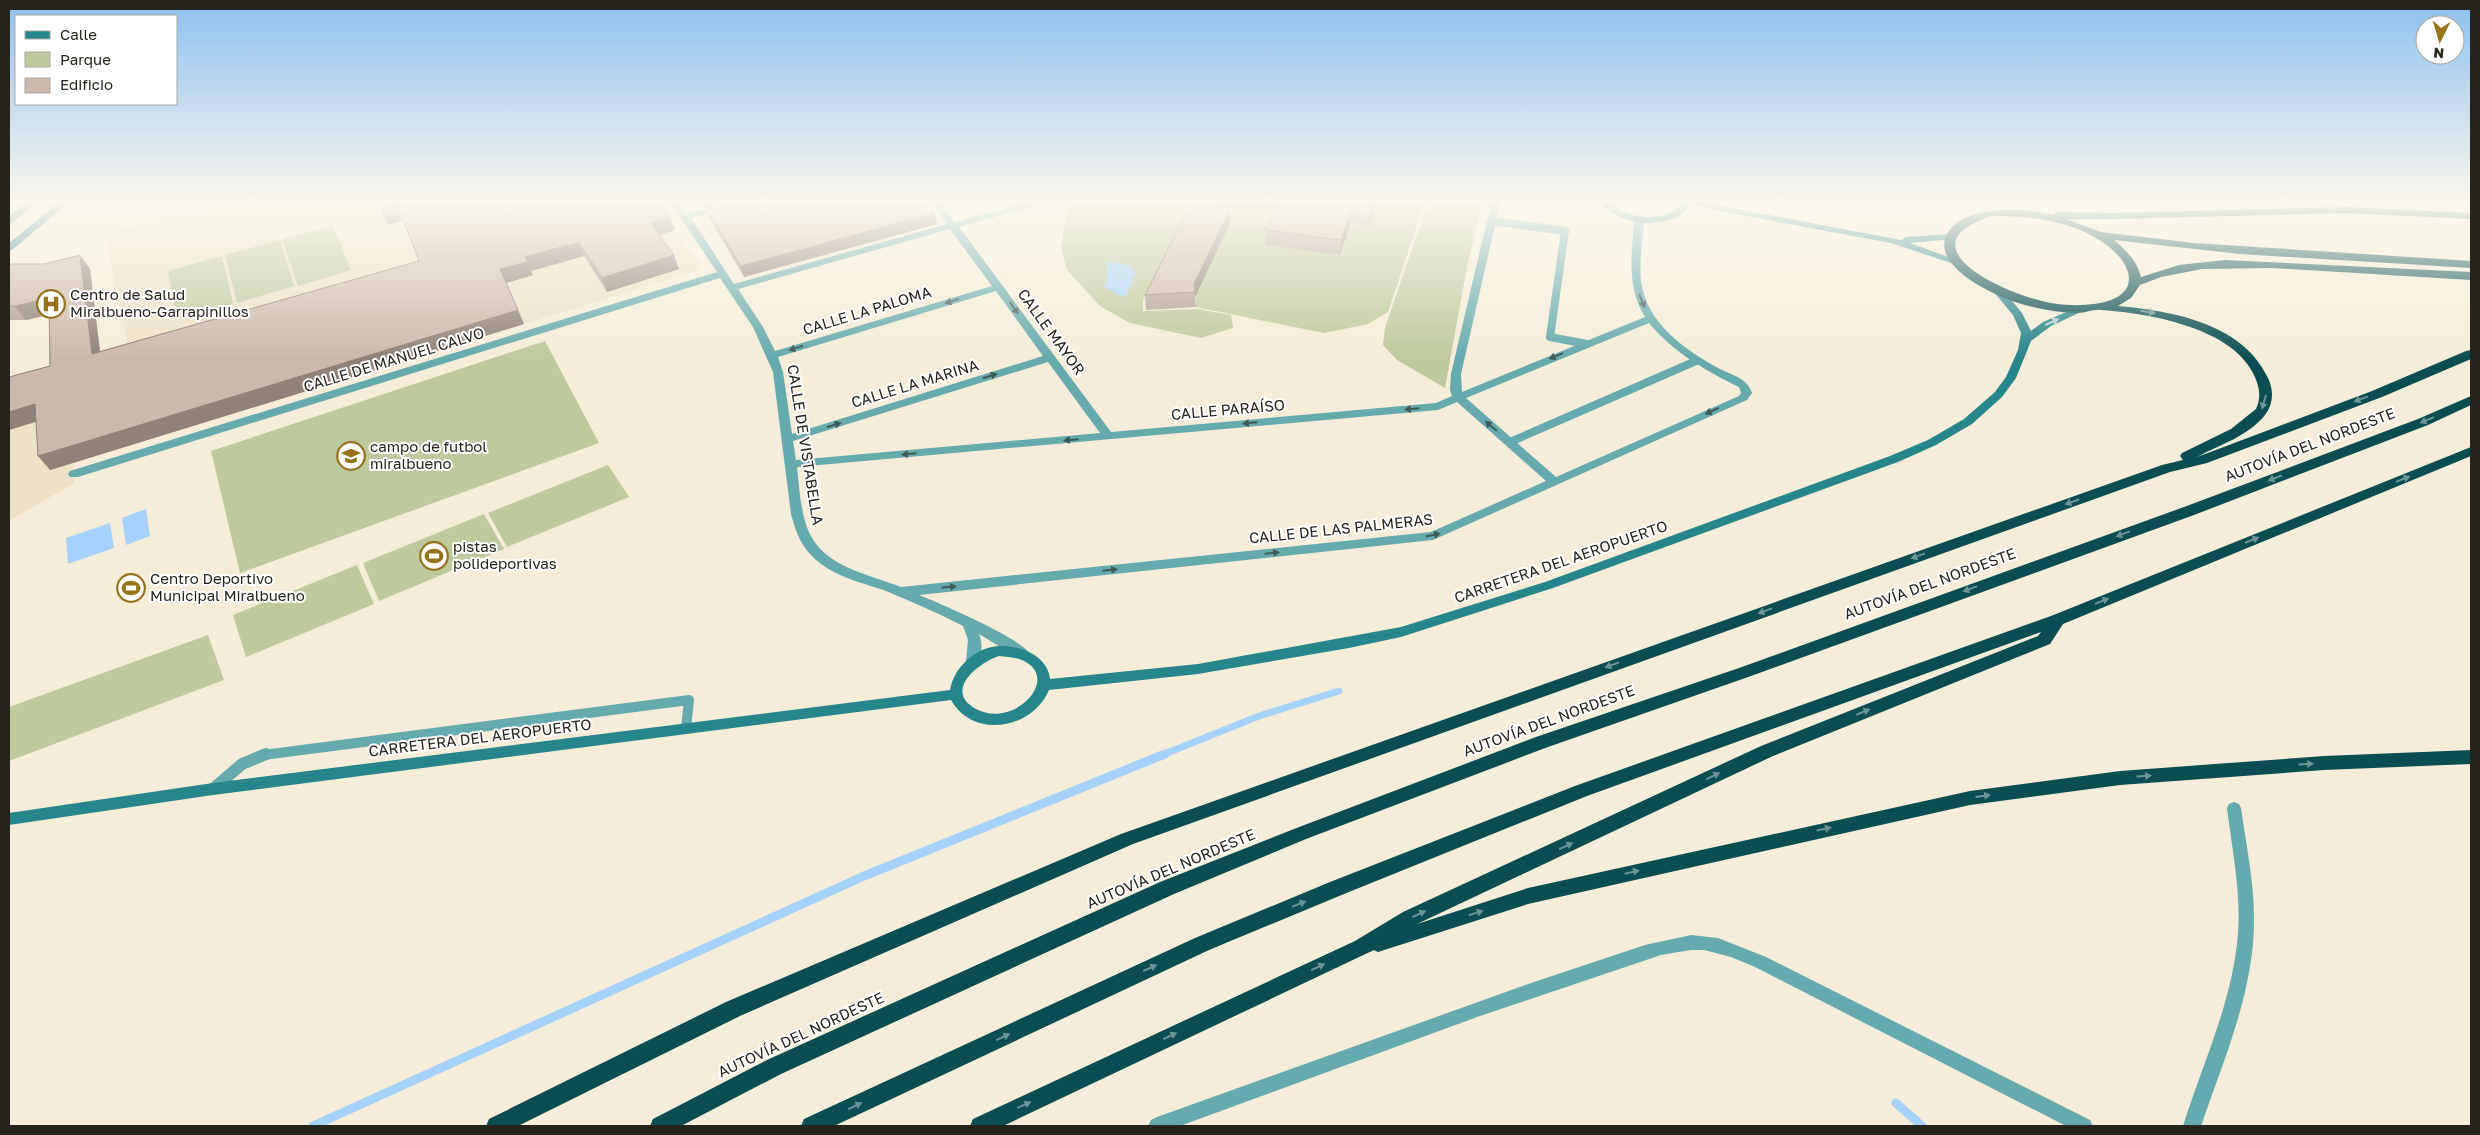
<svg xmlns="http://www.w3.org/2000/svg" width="2480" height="1135" font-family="'Golos Text',sans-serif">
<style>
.built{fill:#ece2c6}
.green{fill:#bec99e}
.water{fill:#a5d2fc}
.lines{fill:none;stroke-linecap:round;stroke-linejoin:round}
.stream-far1{stroke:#a5d2fc;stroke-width:7}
.stream{stroke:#a5d2fc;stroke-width:9}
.lane-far2{stroke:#65aaaf;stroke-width:8}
.lane-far1{stroke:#65aaaf;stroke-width:10}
.lane{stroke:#65aaaf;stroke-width:12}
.street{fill:#65aaaf;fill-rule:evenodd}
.secondary{fill:#27858c;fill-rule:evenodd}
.highway{fill:#0a4e53;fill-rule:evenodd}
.wall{fill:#b09f94}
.shaded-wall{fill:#908278}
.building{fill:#cdb9ac;stroke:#908278}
.oneway{fill:#3f5956}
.oneway2{fill:#6c9598}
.oneway3{fill:#b3d4d7}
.labels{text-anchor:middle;stroke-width:4;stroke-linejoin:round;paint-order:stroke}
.poi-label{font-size:15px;fill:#26231b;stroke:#fff;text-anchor:start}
.street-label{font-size:15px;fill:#26231b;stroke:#fff}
</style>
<rect width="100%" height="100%" fill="#f5edd7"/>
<polygon class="built" points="273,199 654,199 701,265 696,271 73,463 74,483 9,521 9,386 130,354 104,233"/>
<g class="green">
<polygon points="1077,199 1150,199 1196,205 1143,300 1143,311 1197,309 1231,315 1233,328 1201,338 1130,323 1100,306 1067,270 1061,248 1068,201"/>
<polygon points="1202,199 1426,199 1388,312 1368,324 1324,333 1196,307 1192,218"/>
<polygon points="1429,199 1483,199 1467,267 1445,388 1397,360 1383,345 1385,328"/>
<polygon points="333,225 351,270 298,286 282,239"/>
<polygon points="280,240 294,286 237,303 225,255"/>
<polygon points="222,256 233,304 177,319 168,271"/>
<polygon points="545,341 599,443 240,573 211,451"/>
<polygon points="608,465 629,497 507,547 488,513"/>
<polygon points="484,514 504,549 379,601 363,563"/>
<polygon points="357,565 374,604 246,657 233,615"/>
<polygon points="208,635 224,680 9,761 9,707"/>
</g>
<g class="water">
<polygon points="1106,261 1128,265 1136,273 1128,292 1123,297 1104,287 1107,278"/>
<polygon points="146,509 150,536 126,545 122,518"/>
<polygon points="110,523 114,548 68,564 66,538"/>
</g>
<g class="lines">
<polyline class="stream-far1" points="1162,755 1259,716 1339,691"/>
<g class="stream">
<polyline points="1896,1103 1922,1126"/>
<polyline points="313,1126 864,876 1165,754"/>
</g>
<g class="lane-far2">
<polyline points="1492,221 1565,231 1550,337 1587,344"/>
<polyline points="1510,442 1696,361"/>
</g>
<polyline class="lane-far1" points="263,755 689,700 686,728"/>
<polyline class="lane" points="213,789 242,764 266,754"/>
<g class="street">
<path d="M668,199H677L687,214L746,199H759L758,201L691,218L734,284L947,224L929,199H937L955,222L1039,199H1052L1051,201L959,227L1111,432L1436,403L1452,396L1450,390L1451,374L1492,199H1501L1461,374L1462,392L1645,317C1626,286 1632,254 1634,219L1639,216L1644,219C1643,239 1639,260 1641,281C1646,323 1686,351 1720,369C1734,376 1747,378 1752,393L1747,400L1433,540L919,595C939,603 1021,638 1030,654L1028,658H1018L979,634C983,643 982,656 978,665H968L966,661L968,640L963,626C938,613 912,602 886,591C861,582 830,576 811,555C800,544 795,529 791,514L773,372L753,327L720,278L78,477H70L68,474L70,471L717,272ZM950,229L992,286L775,351L763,327L738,289ZM996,291L1043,356L792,434L783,372L778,357ZM1649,323C1673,352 1706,371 1739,387L1741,393L1739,396L1556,477L1466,398ZM1048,362L1100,433L796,460L793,441ZM1457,402L1546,481L1431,532L901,587C863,572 817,566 805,521C800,504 799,485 797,467L1438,410Z"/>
<path d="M2234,802L2239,804L2241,808C2246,844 2254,881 2254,917C2255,989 2224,1059 2201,1126H2183C2203,1062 2233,1001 2238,933C2241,891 2232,849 2227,808L2229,804Z"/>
<polygon points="1691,935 1718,938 1766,957 2090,1120 2093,1126 2066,1126 1755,967 1731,957 1704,950 1691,950 1661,955 1480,1016 1180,1126 1148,1126 1151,1120 1157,1117 1534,982 1645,945"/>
</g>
<g class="secondary">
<polygon points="31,199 41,199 12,223 9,224 9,216"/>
<polygon points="63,199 73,199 12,250 9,251 9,243"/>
<path d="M1596,199C1607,198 1611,204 1620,210C1639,220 1662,220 1680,207L1682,199H1698L1716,205L1901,240L1906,237L1950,234L1955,237L1953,239L1910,243L1962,262L1957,265L1891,243L1714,210L1690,202C1688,210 1683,215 1675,218C1648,228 1614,222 1596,199Z"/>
<path d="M1998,288L2002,289L2022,313L2031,331L2043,322L2078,307L2082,306L2087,309L2051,326L2031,341L2016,378L2002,397L1972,424L1936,445L1898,462L1553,588L1401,637L1349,648L1198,674L1049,690C1032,730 973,739 951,700L213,795L9,825V813L213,783L950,690C954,667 976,647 999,646C1020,645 1048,656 1050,679L1198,664L1401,627L1545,582L1890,456L1928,440L1964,419L1995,392L2006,377L2018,350L2021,333L2013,315L1993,291ZM999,656C1005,657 1013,657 1019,659C1065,675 1015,730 976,709C943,691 978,663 999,656Z"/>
</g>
<g class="highway">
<path d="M2346,207L2471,213V219L2346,213L2114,219H2066L2101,232L2194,243L2471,261V268L2240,254L2114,240C2126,250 2137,261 2141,277L2179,265L2225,260L2471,272V280L2272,268L2202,269L2161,277L2140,285L2131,298L2118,306C2172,311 2241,323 2267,376C2274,389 2274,403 2265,415C2247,437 2221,444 2197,457L2372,391L2466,351L2471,350V359L2382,397L2207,463L2170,472L1133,844L740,1016L518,1126H486L489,1119L726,1002L1121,834L2162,465L2183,460L2180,456L2182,453L2231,429L2256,409C2262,396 2259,385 2253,373C2230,327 2147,313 2101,310C2094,309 2085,313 2078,313C2058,313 2038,309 2018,303C1996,296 1930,267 1947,234C1952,225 1960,219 1970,216C1997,207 2025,208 2052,215L2058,212L2114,213ZM1992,216C2029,216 2069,220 2101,241C2112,248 2124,259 2128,272C2137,307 2078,307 2058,304C2016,300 1895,247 1992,216Z"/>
<polygon points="2471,396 2471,405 2428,425 2194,515 1751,676 1548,747 1306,839 1174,894 781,1074 681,1126 650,1126 653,1119 767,1060 1160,882 1294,829 1536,737 1739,668 2184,507 2418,419"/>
<polygon points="2471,447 2471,456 2063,624 2050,644 1773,756 1417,924 1528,888 1970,791 2120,771 2324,756 2471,750 2471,764 2324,770 2120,785 1970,805 1528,904 1378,952 1374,950 1003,1126 970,1126 973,1119 1355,941 1403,912 1761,746 2038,636 2041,632 1587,796 1344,894 1209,950 834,1126 801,1126 804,1119 1195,938 1330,882 1575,786 2051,616"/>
</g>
</g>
<g class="wall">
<polygon points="375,199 670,217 675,230 659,235 679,269 607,292 584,256 531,271 533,275 506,283 524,324 50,470 36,422 9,430 9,377 50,366 49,315 26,320 9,320 9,264 44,264 80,255 90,269 100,351 419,261 404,220 388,224"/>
<polygon points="698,199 925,199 937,224 744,277 708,216 705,208 703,208"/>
<polygon points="1221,199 1379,199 1370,225 1351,222 1340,255 1265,245 1265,230 1273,212 1221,205"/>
<polygon points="1230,223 1195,297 1196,307 1146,310 1145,295"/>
</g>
<g class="shaded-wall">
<polygon points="700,199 740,199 704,205 705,208 703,208"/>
<polygon points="1375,199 1379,199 1370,225 1371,210"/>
<polygon points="398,206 405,220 388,224 381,211"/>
<polygon points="1352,208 1351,222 1340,255 1341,240"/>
<polygon points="1230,209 1230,223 1195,297 1194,284"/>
<polygon points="935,213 937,224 744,277 741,266"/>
<polygon points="670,217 675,230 655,236 651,223"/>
<polygon points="579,242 584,256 531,271 533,275 506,283 524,324 50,470 38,456 500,269 525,257"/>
<polygon points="80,255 90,269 102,368 92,354"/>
<polygon points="674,255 679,269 607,292 602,278"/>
<polygon points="49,298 59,312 26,320 15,306"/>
<polygon points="35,404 47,418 9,430 9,412"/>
</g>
<g class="building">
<polygon points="375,199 658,199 670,217 651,223 674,255 602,278 579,242 525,257 527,262 500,269 518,310 38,456 35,404 9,412 9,377 50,366 49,298 15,306 9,306 9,264 44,264 80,255 92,354 419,261 398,206 381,211"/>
<polygon points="729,199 925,199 935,213 741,266 704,205"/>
<polygon points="1279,199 1375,199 1371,210 1352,208 1341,240 1265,230"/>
<polygon points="1191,204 1230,209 1194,284 1195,292 1145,295"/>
</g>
<defs><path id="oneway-solid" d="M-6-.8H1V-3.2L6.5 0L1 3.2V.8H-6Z" transform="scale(1.25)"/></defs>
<g class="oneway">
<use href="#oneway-solid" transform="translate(952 301) rotate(163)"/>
<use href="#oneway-solid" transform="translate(1642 301) rotate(68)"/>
<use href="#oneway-solid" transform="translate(1014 308) rotate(54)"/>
<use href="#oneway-solid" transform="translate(796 348) rotate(163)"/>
<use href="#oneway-solid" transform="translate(1556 356) rotate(158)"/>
<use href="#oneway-solid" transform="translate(990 376) rotate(-17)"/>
<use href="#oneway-solid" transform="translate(1412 409) rotate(175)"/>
<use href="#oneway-solid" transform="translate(1712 411) rotate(156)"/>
<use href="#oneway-solid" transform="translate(1250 423) rotate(175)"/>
<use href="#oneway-solid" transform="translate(834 425) rotate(-17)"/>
<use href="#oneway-solid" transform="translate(1491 426) rotate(-140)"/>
<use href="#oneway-solid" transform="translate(1071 440) rotate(175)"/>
<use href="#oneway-solid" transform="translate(909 454) rotate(175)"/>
<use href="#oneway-solid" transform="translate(1433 535) rotate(-12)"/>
<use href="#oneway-solid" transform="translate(1272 553) rotate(-6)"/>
<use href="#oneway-solid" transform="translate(1110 570) rotate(-6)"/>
<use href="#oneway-solid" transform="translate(949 587) rotate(-6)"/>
</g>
<g class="oneway2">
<use href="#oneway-solid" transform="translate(2148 312) rotate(9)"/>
<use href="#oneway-solid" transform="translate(2361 399) rotate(159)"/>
<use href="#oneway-solid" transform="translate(2264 402) rotate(106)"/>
<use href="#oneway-solid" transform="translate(2427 420) rotate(157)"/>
<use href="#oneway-solid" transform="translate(2275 478) rotate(159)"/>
<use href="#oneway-solid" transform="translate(2403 479) rotate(-22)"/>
<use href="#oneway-solid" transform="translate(2072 502) rotate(161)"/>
<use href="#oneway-solid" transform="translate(2123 534) rotate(160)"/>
<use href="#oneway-solid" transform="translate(2252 540) rotate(-22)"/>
<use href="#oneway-solid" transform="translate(1918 556) rotate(160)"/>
<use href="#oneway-solid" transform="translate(1970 589) rotate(160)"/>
<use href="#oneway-solid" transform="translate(2102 601) rotate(-22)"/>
<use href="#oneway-solid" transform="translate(1765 611) rotate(160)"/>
<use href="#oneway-solid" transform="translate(1612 665) rotate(160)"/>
<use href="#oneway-solid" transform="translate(1863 712) rotate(-22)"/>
<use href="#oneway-solid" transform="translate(2306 764) rotate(-4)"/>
<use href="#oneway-solid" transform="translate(1713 776) rotate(-26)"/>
<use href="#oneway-solid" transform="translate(2144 776) rotate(-4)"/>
<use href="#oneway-solid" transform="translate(1983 796) rotate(-8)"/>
<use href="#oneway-solid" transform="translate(1824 829) rotate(-12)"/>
<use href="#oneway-solid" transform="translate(1566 846) rotate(-25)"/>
<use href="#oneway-solid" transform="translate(1632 872) rotate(-13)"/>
<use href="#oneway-solid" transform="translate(1299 904) rotate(-22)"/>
<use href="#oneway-solid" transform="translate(1476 913) rotate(-18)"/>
<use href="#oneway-solid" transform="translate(1419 914) rotate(-25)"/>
<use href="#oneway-solid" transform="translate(1318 967) rotate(-25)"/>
<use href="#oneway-solid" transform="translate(1150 968) rotate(-25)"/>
<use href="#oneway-solid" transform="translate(1170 1036) rotate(-25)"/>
<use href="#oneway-solid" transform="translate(1003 1037) rotate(-25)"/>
<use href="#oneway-solid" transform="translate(1024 1105) rotate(-25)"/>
<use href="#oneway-solid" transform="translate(855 1106) rotate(-25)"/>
</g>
<use class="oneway3" href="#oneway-solid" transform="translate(2052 322) rotate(-25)"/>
<linearGradient id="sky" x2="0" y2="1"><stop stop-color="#8dc0f0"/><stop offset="0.56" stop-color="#faf7ed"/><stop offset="1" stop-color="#faf7ed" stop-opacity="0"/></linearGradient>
<rect width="2480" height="358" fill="url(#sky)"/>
<defs>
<symbol id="hospital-ring" viewBox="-11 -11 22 22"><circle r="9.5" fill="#fff" stroke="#96721b" stroke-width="1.5"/><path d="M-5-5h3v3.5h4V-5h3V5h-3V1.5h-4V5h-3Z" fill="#96721b"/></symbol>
<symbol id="university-ring" viewBox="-11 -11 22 22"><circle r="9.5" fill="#fff" stroke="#96721b" stroke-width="1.5"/><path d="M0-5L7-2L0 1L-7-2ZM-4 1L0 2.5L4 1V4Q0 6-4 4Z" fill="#96721b"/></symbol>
<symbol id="stadium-ring" viewBox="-11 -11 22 22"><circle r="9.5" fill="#fff" stroke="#96721b" stroke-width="1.5"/><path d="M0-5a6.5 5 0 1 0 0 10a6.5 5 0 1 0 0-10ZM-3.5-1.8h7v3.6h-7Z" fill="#96721b"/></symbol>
</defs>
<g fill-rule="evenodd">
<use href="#hospital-ring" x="35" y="288" width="32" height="32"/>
<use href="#university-ring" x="335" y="440" width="32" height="32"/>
<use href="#stadium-ring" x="418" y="540" width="32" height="32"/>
<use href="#stadium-ring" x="115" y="572" width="32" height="32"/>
</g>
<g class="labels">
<g class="poi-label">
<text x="70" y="300">Centro de Salud<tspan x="70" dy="17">Miralbueno-Garrapinillos</tspan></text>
<text x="370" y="452">campo de futbol<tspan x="370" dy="17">miralbueno</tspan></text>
<text x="453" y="552">pistas<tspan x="453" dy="17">polideportivas</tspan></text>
<text x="150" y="584">Centro Deportivo<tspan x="150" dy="17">Municipal Miralbueno</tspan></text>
</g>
<g class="street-label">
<text transform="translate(867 311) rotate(-17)" y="5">CALLE LA PALOMA</text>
<text transform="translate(1051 332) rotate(54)" y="5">CALLE MAYOR</text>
<text transform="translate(394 360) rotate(-17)" y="5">CALLE DE MANUEL CALVO</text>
<text transform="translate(915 384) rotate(-17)" y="5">CALLE LA MARINA</text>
<text transform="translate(1228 410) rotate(-5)" y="5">CALLE PARAÍSO</text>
<text transform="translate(805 445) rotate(81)" y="5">CALLE DE VISTABELLA</text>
<text transform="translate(2310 445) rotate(-21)" y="5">AUTOVÍA DEL NORDESTE</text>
<text transform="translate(1341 529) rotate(-6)" y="5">CALLE DE LAS PALMERAS</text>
<text transform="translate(1561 562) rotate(-19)" y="5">CARRETERA DEL AEROPUERTO</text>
<text transform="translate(1930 584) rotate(-20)" y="5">AUTOVÍA DEL NORDESTE</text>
<text transform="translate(1549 721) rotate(-20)" y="5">AUTOVÍA DEL NORDESTE</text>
<text transform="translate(480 738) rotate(-7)" y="5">CARRETERA DEL AEROPUERTO</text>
<text transform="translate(1171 869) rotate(-23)" y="5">AUTOVÍA DEL NORDESTE</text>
<text transform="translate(801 1035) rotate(-25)" y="5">AUTOVÍA DEL NORDESTE</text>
</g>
</g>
<rect width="2480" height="1135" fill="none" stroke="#26231b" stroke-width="20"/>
<rect x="15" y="15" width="162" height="90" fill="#ffffff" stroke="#a8a7a4"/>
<rect x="25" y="31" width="25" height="8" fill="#27858c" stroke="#a8a7a4"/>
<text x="60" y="40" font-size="15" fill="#26231b">Calle</text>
<rect x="25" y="52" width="25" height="15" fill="#bec99e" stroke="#a8a7a4"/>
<text x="60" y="65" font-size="15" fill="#26231b">Parque</text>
<rect x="25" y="78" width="25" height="15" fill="#cdb9ac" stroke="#a8a7a4"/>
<text x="60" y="90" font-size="15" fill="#26231b">Edificio</text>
<g transform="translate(2440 40) rotate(185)"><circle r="24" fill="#ffffff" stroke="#a8a7a4"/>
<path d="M0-4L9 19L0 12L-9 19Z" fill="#96721b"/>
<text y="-8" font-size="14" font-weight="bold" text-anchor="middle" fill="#26231b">N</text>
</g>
</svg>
